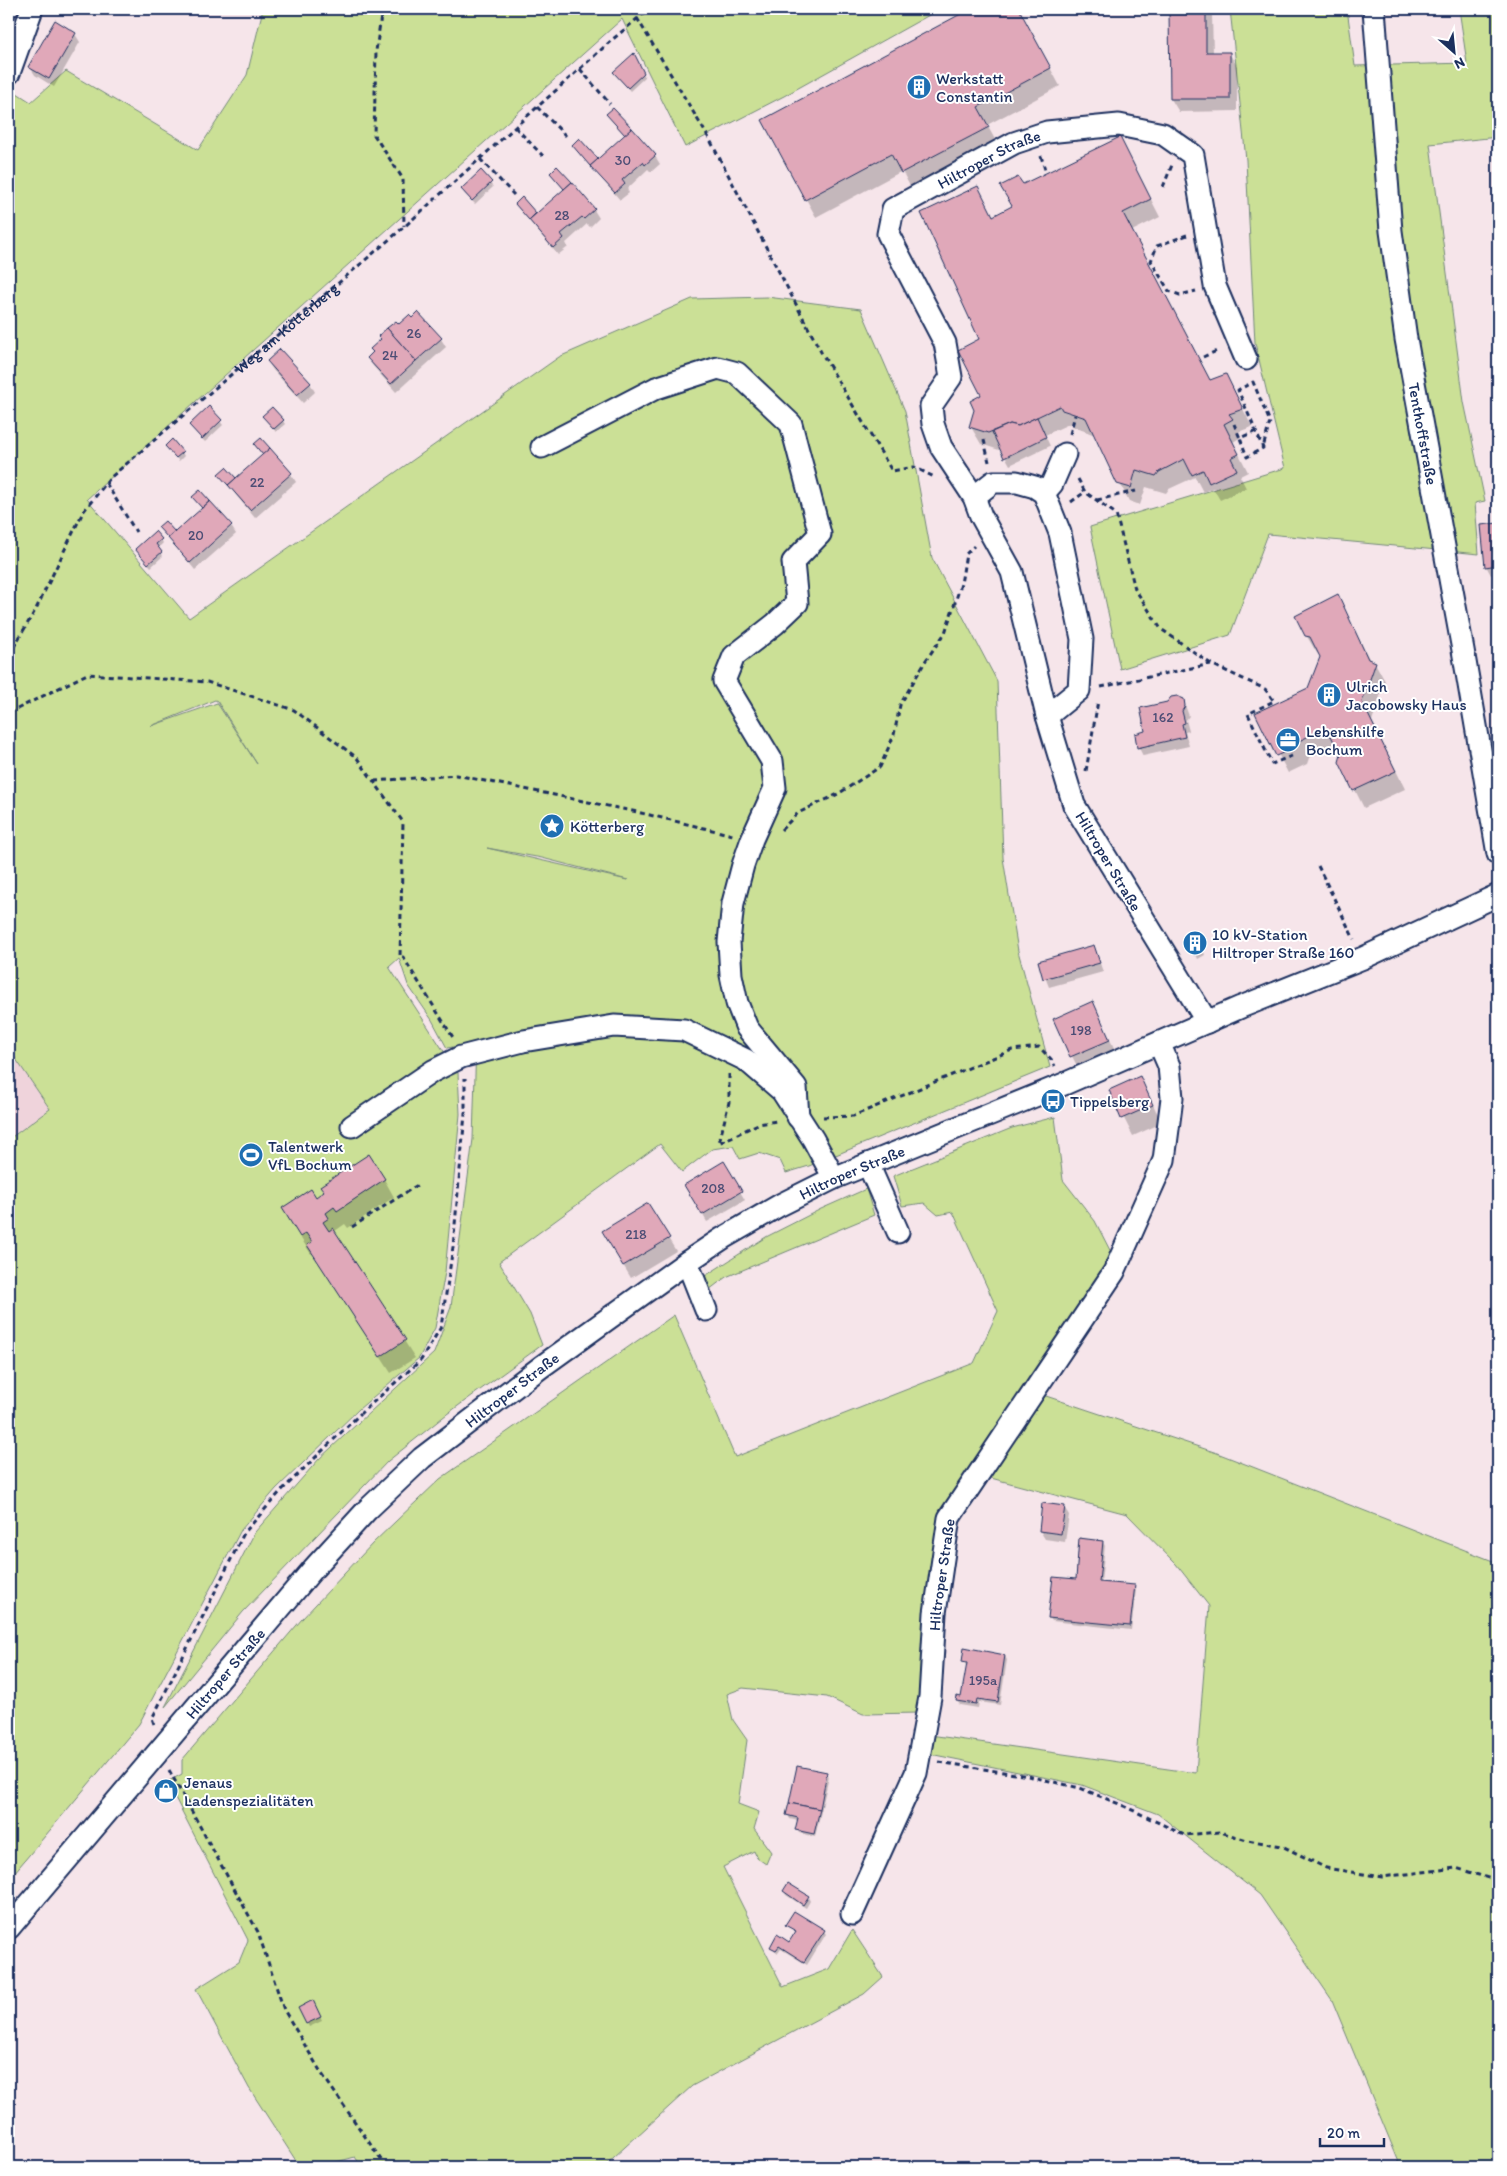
<svg xmlns="http://www.w3.org/2000/svg" width="1507" height="2176" font-family="Itim,sans-serif">
<style>
.built{fill:#efd3db}
.green{fill:#cbe096;stroke:#73887a;fill-rule:evenodd}
.shadow{fill:#0003}
.building{fill:#e0a8b9;stroke:#1b2f5e}
.lines{fill:none;stroke-linecap:round;stroke-linejoin:round}
.minor-casing{stroke:#1b2f5e;stroke-width:25}
.path{stroke:#1b2f5e;stroke-width:3;stroke-dasharray:5 4;stroke-linecap:butt}
.minor{stroke:#fff;stroke-width:21}
.labels{text-anchor:middle;stroke-width:4;stroke-linejoin:round;paint-order:stroke}
.number-label{font-size:14px;fill:#4c4d75}
.poi-label{font-size:16px;fill:#1b2f5e;stroke:#fff;text-anchor:start}
.street-label{font-size:16px;fill:#1b2f5e;stroke:#fff}
</style>
<rect width="100%" height="100%" fill="#f6e5ea"/>
<filter id="ink" filterUnits="userSpaceOnUse"><feTurbulence type="fractalNoise" baseFrequency=".02" numOctaves="2"/><feDisplacementMap in="SourceGraphic" scale="10" xChannelSelector="R" yChannelSelector="G"/><feConvolveMatrix kernelMatrix="1 2 1 2 8 2 1 2 1" color-interpolation-filters="sRGB"/></filter>
<g filter="url(#ink)">
<polygon class="built" points="9,1049 50,1109 9,1139"/>
<g class="green">
<path d="M263,9H940L784,96L685,147L622,19L87,499L189,618L559,357L692,299L767,297L861,309L905,411L932,558L997,681L1003,858L1018,951L1050,1067L809,1166L786,1173L780,1160L759,1153L740,1159L733,1146L712,1149L682,1172L660,1144L499,1262L530,1314L542,1345L447,1414L388,1461L243,1612L165,1707L255,1532L319,1459L434,1353L451,1307L473,1139L476,1043L447,1048L432,1020L408,985L399,958L389,967L458,1073L460,1114L445,1272L435,1328L419,1358L359,1409L276,1489L241,1530L139,1724L9,1879V1139L50,1109L9,1049V88L31,102L66,71L198,150L247,75ZM215,700L217,701L257,764L217,703L151,726ZM487,848L542,858L628,880H627Z"/>
<polygon points="1230,9 1347,9 1355,66 1467,63 1459,9 1498,9 1498,137 1430,144 1464,402 1485,501 1475,503 1479,554 1268,534 1230,635 1120,669 1090,527 1285,468 1255,343 1246,160"/>
<polygon points="1055,1117 1063,1180 1095,1221 1116,1262 1043,1395 1217,1453 1498,1563 1498,2167 1401,2167 1332,2000 1260,1895 1158,1814 1082,1785 930,1754 930,1735 1196,1773 1209,1606 1176,1564 1127,1514 987,1477 943,1519 923,1637 919,1713 863,1714 827,1697 743,1688 727,1694 733,1720 747,1740 738,1804 759,1812 754,1829 771,1852 766,1864 757,1858 754,1851 723,1867 783,1987 829,1969 852,1930 883,1977 864,1994 692,2086 603,2167 362,2167 355,2157 318,2167 300,2167 249,2088 196,1989 239,1962 248,1940 167,1782 182,1774 182,1760 302,1619 373,1543 440,1479 674,1315 735,1457 974,1363 998,1311 953,1212 938,1215 924,1203 902,1206 893,1176 1012,1128"/>
<polygon points="866,1189 874,1215 726,1277 709,1290 705,1276 766,1237 821,1209"/>
</g>
<g class="shadow">
<polygon points="973,9 1018,9 1060,86 987,125 998,145 912,190 902,171 816,217 763,121"/>
<polygon points="1171,9 1209,9 1212,14 1213,53 1229,53 1237,66 1237,111 1179,112 1171,99"/>
<polygon points="75,34 80,42 54,87 35,75 30,67"/>
<polygon points="634,55 645,77 630,91 617,76"/>
<polygon points="1120,139 1160,217 1132,231 1211,382 1226,375 1252,427 1238,432 1241,437 1233,442 1248,472 1240,476 1246,488 1220,500 1213,488 1203,492 1195,477 1169,489 1166,493 1146,487 1140,505 1129,501 1095,435 1074,427 1071,423 1045,435 1050,446 1010,465 1001,449 999,450 981,444 971,427 983,396 981,339 988,206 994,217 1013,207 1023,186"/>
<polygon points="573,145 598,161 655,156 660,164 651,172 648,169 627,189 629,193 620,200"/>
<polygon points="557,168 594,210 599,218 590,227 587,224 566,243 568,247 558,255 516,205 522,199 536,215 565,190 551,173"/>
<polygon points="481,172 493,187 475,204 464,193"/>
<polygon points="399,326 441,339 446,347 396,392 373,366 368,358"/>
<polygon points="268,362 310,383 315,392 303,403 273,370"/>
<polygon points="209,408 223,425 205,442 193,429"/>
<polygon points="266,420 283,421 285,424 276,432"/>
<polygon points="261,439 291,474 296,482 255,518 222,478 236,480 264,455"/>
<polygon points="169,450 182,452 184,456 179,461"/>
<polygon points="200,491 231,526 236,534 195,570 172,542 203,509 196,501"/>
<polygon points="1498,524 1498,574 1491,575 1486,566 1482,526"/>
<polygon points="161,540 163,543 158,548 163,556 151,567 139,553"/>
<polygon points="1338,596 1370,661 1375,663 1385,681 1372,721 1405,789 1364,808 1341,762 1341,753 1330,748 1309,758 1307,764 1288,773 1257,713 1309,689 1321,657 1317,653 1306,635"/>
<polygon points="1183,700 1189,716 1186,720 1189,731 1185,732 1189,746 1143,756 1139,748 1147,732"/>
<polygon points="1188,936 1197,936 1205,955 1198,959"/>
<polygon points="1094,946 1103,972 1049,987 1039,962"/>
<polygon points="1092,1003 1119,1058 1081,1074 1054,1020"/>
<polygon points="1140,1078 1162,1123 1133,1136 1110,1091"/>
<polygon points="723,1163 745,1200 707,1222 686,1186"/>
<polygon points="384,1179 394,1197 348,1228 345,1224 335,1231 415,1358 391,1373 313,1252 311,1254 293,1226 315,1199"/>
<polygon points="668,1238 676,1251 631,1278 611,1245"/>
<polygon points="1064,1507 1069,1515 1065,1542 1045,1539 1040,1531"/>
<polygon points="1103,1542 1105,1546 1101,1583 1134,1586 1136,1590 1131,1630 1052,1621 1050,1618"/>
<polygon points="965,1648 1005,1656 1007,1660 1000,1705 979,1702 978,1708 960,1705 957,1701 962,1698 967,1666 963,1662"/>
<polygon points="827,1773 829,1777 815,1837 799,1833 797,1829 798,1821 790,1819 788,1815"/>
<polygon points="784,1891 808,1897 810,1901 806,1908 786,1895"/>
<polygon points="787,1925 824,1931 826,1934 807,1965 781,1949 778,1953 771,1947 790,1943 797,1933"/>
<polygon points="315,2006 322,2021 309,2027 307,2023"/>
</g>
<g class="building">
<polygon points="970,9 1019,9 1051,68 978,107 989,127 901,173 891,154 805,200 762,120"/>
<polygon points="1169,9 1206,9 1206,52 1230,52 1230,99 1170,99"/>
<polygon points="55,20 76,33 49,79 28,67"/>
<polygon points="634,53 644,73 628,88 613,72"/>
<polygon points="613,108 632,128 625,135 606,114"/>
<polygon points="632,128 656,155 645,165 643,162 622,180 625,184 615,193 590,166"/>
<polygon points="1120,137 1151,199 1123,213 1210,380 1226,374 1243,409 1229,414 1233,419 1224,424 1239,454 1231,458 1237,470 1209,483 1203,470 1192,475 1184,459 1159,472 1156,476 1136,470 1131,488 1117,484 1086,418 1062,410 1060,406 1018,426 1010,424 988,433 969,427 974,410 970,401 981,395 958,350 979,339 921,213 978,186 993,216 1012,206 1000,186 1018,177 1023,184"/>
<polygon points="579,138 598,159 590,166 572,145"/>
<polygon points="557,166 572,182 564,189 550,173"/>
<polygon points="481,170 492,182 472,201 461,189"/>
<polygon points="572,182 595,209 584,219 582,217 561,234 564,238 553,248 529,220"/>
<polygon points="522,197 536,213 529,220 515,204"/>
<polygon points="418,312 442,338 416,361 387,328 396,321 399,324 409,315 412,318"/>
<polygon points="387,328 416,361 391,384 367,358 373,352 370,349 381,339 378,336"/>
<polygon points="280,349 311,383 297,395 267,361"/>
<polygon points="209,406 222,420 202,439 189,425"/>
<polygon points="272,407 284,420 274,429 262,416"/>
<polygon points="1037,417 1046,437 1004,458 992,432 1010,424 1018,426"/>
<polygon points="261,438 270,448 263,455 254,444"/>
<polygon points="172,439 183,452 176,458 165,446"/>
<polygon points="270,448 292,473 250,510 228,485"/>
<polygon points="226,467 236,478 228,485 218,474"/>
<polygon points="200,490 210,501 202,508 192,497"/>
<polygon points="210,501 232,525 190,563 168,538"/>
<polygon points="165,521 175,532 168,538 158,527"/>
<polygon points="1498,523 1498,565 1485,567 1481,525"/>
<polygon points="155,531 162,539 156,544 162,552 148,564 135,549"/>
<polygon points="1338,594 1368,659 1376,662 1362,702 1396,771 1353,791 1339,762 1341,755 1331,736 1319,731 1299,741 1298,746 1276,756 1255,713 1308,688 1320,657 1310,637 1305,636 1295,616"/>
<polygon points="1177,696 1184,699 1185,706 1182,711 1185,723 1182,724 1185,737 1137,748 1135,734 1145,731 1140,708 1167,702 1171,697"/>
<polygon points="1195,931 1204,951 1194,955 1186,935"/>
<polygon points="1094,945 1100,963 1043,979 1038,961"/>
<polygon points="1093,1001 1110,1040 1070,1057 1053,1019"/>
<polygon points="1140,1076 1153,1105 1121,1119 1109,1090"/>
<polygon points="369,1154 385,1179 337,1211 334,1207 326,1213 329,1218 323,1222 329,1231 333,1228 406,1340 380,1357 307,1245 312,1242 306,1233 300,1237 282,1208 311,1189 316,1197 324,1191 320,1186"/>
<polygon points="724,1161 742,1191 702,1215 684,1185"/>
<polygon points="648,1203 670,1238 623,1266 602,1231"/>
<polygon points="1042,1503 1065,1506 1061,1534 1039,1531"/>
<polygon points="1079,1538 1103,1541 1099,1582 1135,1585 1130,1626 1048,1618 1053,1577 1076,1579"/>
<polygon points="964,1647 1005,1655 998,1702 977,1699 976,1704 956,1701 957,1696 961,1697 967,1663 962,1662"/>
<polygon points="797,1766 827,1772 820,1809 789,1803"/>
<polygon points="789,1803 820,1809 814,1834 795,1830 798,1818 786,1815"/>
<polygon points="788,1883 809,1896 803,1905 783,1891"/>
<polygon points="794,1911 825,1930 804,1962 779,1946 776,1950 770,1947 777,1934 789,1942 796,1931 785,1925"/>
<polygon points="313,2000 321,2017 306,2024 298,2008"/>
</g>
<g class="lines">
<defs>
<g id="minor">
<path id="s2" d="M1374,9L1391,231L1406,339L1463,650L1498,854"/>
<polyline points="9,73 32,9"/>
<polyline points="542,447 656,388 718,368 737,373 791,424 820,534 793,562 797,603 775,624 734,656 724,681 772,761 775,788 752,839 743,865 733,903 729,942 731,975 737,1003 747,1028 796,1087 798,1117"/>
<polyline points="1044,493 1052,484 1065,454"/>
<polyline points="974,497 993,482 1017,482 1035,487 1044,493 1060,533 1082,639 1079,690 1047,716"/>
<path id="s3" d="M1207,1022L1074,805L1047,716L1012,572L981,516L974,497L941,447L933,424L931,406L951,377L945,343L888,234L893,209L1014,143L1047,132L1119,125L1163,134L1193,155L1215,286L1246,359"/>
<polyline points="352,1126 433,1071 461,1057 523,1041 614,1026 684,1030 746,1060 782,1091 813,1139 834,1178"/>
<polyline points="868,1164 898,1232"/>
<polyline points="687,1262 706,1310"/>
<path id="s4" d="M852,1914L916,1773L930,1697L935,1613L949,1518L1114,1272L1164,1160L1172,1098L1169,1066L1159,1043"/>
<path id="s5" d="M9,1928L314,1568L367,1510L422,1458L541,1367L687,1262L723,1238L780,1205L834,1178L1064,1084L1241,1007L1363,958L1498,895"/>
</g>
</defs>
<use href="#minor" class="minor-casing"/>
<g class="path">
<polyline points="382,9 376,51 374,135 403,179 404,226"/>
<polyline points="637,18 710,140 821,352 892,471 914,467 936,478"/>
<polyline points="580,69 610,104"/>
<polyline points="537,107 568,138"/>
<polyline points="515,127 543,156"/>
<polyline points="1041,156 1046,173"/>
<polyline points="480,159 514,195"/>
<polyline points="1163,187 1172,165"/>
<polyline points="1187,235 1157,246 1151,261 1169,291 1180,295 1196,291"/>
<polyline points="1203,357 1219,350"/>
<polyline points="1234,424 1240,438"/>
<polyline points="1256,431 1240,438 1247,457 1263,448 1238,390 1253,382 1270,422 1263,448"/>
<polyline points="1070,434 1075,415"/>
<polyline points="984,440 989,462"/>
<polyline points="1078,479 1085,492 1116,514 1135,589 1161,629 1211,664"/>
<polyline points="106,483 136,532"/>
<polyline points="1097,500 1136,491"/>
<polyline points="1071,502 1085,492"/>
<path id="s1" d="M9,655L36,609L83,512L111,477L404,227L613,39L649,9"/>
<polyline points="1101,687 1211,664 1265,689 1274,701 1248,714 1272,764 1294,755"/>
<polyline points="9,713 87,674 207,682 294,710 357,758 403,822 400,957 403,957 454,1039"/>
<polyline points="1086,771 1098,701"/>
<polyline points="374,781 456,775 637,812 733,835"/>
<polyline points="781,830 798,813 838,794 880,767 894,735 900,705 926,660 945,633 961,584 966,554 974,546"/>
<polyline points="1318,866 1354,939"/>
<polyline points="729,1074 729,1102 719,1143 758,1124 777,1121"/>
<polyline points="823,1117 853,1116 1012,1050 1039,1047 1051,1059 1055,1066"/>
<polyline points="352,1227 419,1184"/>
<polyline points="154,1724 152,1718 156,1711 244,1533 280,1492 361,1413 421,1360 441,1327 453,1247 465,1114 465,1078"/>
<polyline points="939,1762 1028,1776 1080,1788 1124,1806 1184,1835 1220,1832 1247,1840 1282,1846 1326,1868 1382,1877 1456,1868 1498,1881"/>
<polyline points="169,1770 258,1932 284,2010 322,2074 386,2167"/>
</g>
<use href="#minor" class="minor"/>
</g>
</g>
<defs>
<symbol id="building-disc" viewBox="-11 -11 22 22"><circle r="9.5" fill="#1f6fb2" stroke="#fff"/><path d="M-4-6H4V6H1V3H-1V6H-4ZM-2.5-4.3h1.7v1.8h-1.7ZM.8-4.3h1.7v1.8H.8ZM-2.5-1h1.7V.8h-1.7ZM.8-1h1.7V.8H.8Z" fill="#fff"/></symbol>
<symbol id="office-disc" viewBox="-11 -11 22 22"><circle r="9.5" fill="#1f6fb2" stroke="#fff"/><path d="M-6-3h4V-5.5h4V-3h4V5H-6ZM-1-4.5V-3h2v-1.5ZM-6 0V1H6V0Z" fill="#fff"/></symbol>
<symbol id="sight-disc" viewBox="-11 -11 22 22"><circle r="9.5" fill="#1f6fb2" stroke="#fff"/><path d="M0-6L1.8-2.2L6-1.7L2.9 1.2L3.7 5.4L0 3.3L-3.7 5.4L-2.9 1.2L-6-1.7L-1.8-2.2Z" fill="#fff"/></symbol>
<symbol id="bus-disc" viewBox="-11 -11 22 22"><circle r="9.5" fill="#1f6fb2" stroke="#fff"/><path d="M-5-6H5V4H4V6H2V4H-2V6H-4V4H-5ZM-3.5-4V0h7V-4ZM-3.5 1.2v1.5H-2V1.2ZM2 1.2v1.5H3.5V1.2Z" fill="#fff"/></symbol>
<symbol id="stadium-disc" viewBox="-11 -11 22 22"><circle r="9.5" fill="#1f6fb2" stroke="#fff"/><path d="M0-5a6.5 5 0 1 0 0 10a6.5 5 0 1 0 0-10ZM-3.5-1.8h7v3.6h-7Z" fill="#fff"/></symbol>
<symbol id="shop-disc" viewBox="-11 -11 22 22"><circle r="9.5" fill="#1f6fb2" stroke="#fff"/><path d="M-5-2.5h2.3a2.7 3.5 0 0 1 5.4 0H5L5.5 6h-11ZM-1.5-2.5h3a1.5 2.3 0 0 0-3 0Z" fill="#fff"/></symbol>
</defs>
<g fill-rule="evenodd">
<use href="#building-disc" x="905" y="73" width="28" height="28"/>
<use href="#building-disc" x="1315" y="681" width="28" height="28"/>
<use href="#office-disc" x="1274" y="726" width="28" height="28"/>
<use href="#sight-disc" x="538" y="812" width="28" height="28"/>
<use href="#building-disc" x="1181" y="929" width="28" height="28"/>
<use href="#bus-disc" x="1039" y="1087" width="28" height="28"/>
<use href="#stadium-disc" x="237" y="1141" width="28" height="28"/>
<use href="#shop-disc" x="152" y="1777" width="28" height="28"/>
</g>
<g class="labels">
<g class="number-label">
<text x="623" y="165">30</text>
<text x="562" y="220">28</text>
<text x="414" y="338">26</text>
<text x="390" y="360">24</text>
<text x="257" y="487">22</text>
<text x="196" y="540">20</text>
<text x="1163" y="722">162</text>
<text x="1081" y="1035">198</text>
<text x="713" y="1193">208</text>
<text x="636" y="1239">218</text>
<text x="983" y="1685">195a</text>
</g>
<g class="poi-label">
<text x="936" y="84">Werkstatt<tspan x="936" dy="18">Constantin</tspan></text>
<text x="1346" y="692">Ulrich<tspan x="1346" dy="18">Jacobowsky Haus</tspan></text>
<text x="1306" y="737">Lebenshilfe<tspan x="1306" dy="18">Bochum</tspan></text>
<text x="570" y="832">Kötterberg</text>
<text x="1212" y="940">10 kV-Station<tspan x="1212" dy="18">Hiltroper Straße 160</tspan></text>
<text x="1070" y="1107">Tippelsberg</text>
<text x="268" y="1152">Talentwerk<tspan x="268" dy="18">VfL Bochum</tspan></text>
<text x="184" y="1788">Jenaus<tspan x="184" dy="18">Ladenspezialitäten</tspan></text>
</g>
<g class="street-label">
<text dy="6" stroke="none"><textPath href="#s3" startOffset="1009">Hiltroper Straße</textPath></text>
<text dy="6" stroke="none"><textPath href="#s1" startOffset="436">Weg am Kötterberg</textPath></text>
<text dy="6" stroke="none"><textPath href="#s2" startOffset="428">Tenthoffstraße</textPath></text>
<text transform="translate(1109 861) rotate(59)" y="6">Hiltroper Straße</text>
<text dy="6" stroke="none"><textPath href="#s5" startOffset="1144">Hiltroper Straße</textPath></text>
<text dy="6" stroke="none"><textPath href="#s5" startOffset="739">Hiltroper Straße</textPath></text>
<text dy="6" stroke="none"><textPath href="#s4" startOffset="355">Hiltroper Straße</textPath></text>
<text dy="6" stroke="none"><textPath href="#s5" startOffset="334">Hiltroper Straße</textPath></text>
</g>
</g>
<rect width="1507" height="2176" fill="none" stroke="#fff" stroke-width="30"/>
<rect x="15" y="15" width="1477" height="2146" fill="none" stroke="#1b2f5e" stroke-width="2" filter="url(#ink)"/>
<g transform="translate(1454 52) rotate(153)" stroke="#ffffff" stroke-width="4" paint-order="stroke">
<path d="M0-4L9 19L0 12L-9 19Z" fill="#1b2f5e"/>
<text y="-8" font-size="14" font-weight="bold" text-anchor="middle" fill="#1b2f5e">N</text>
</g>
<path d="M1320 2138v8h64v-8" fill="none" stroke="#1b2f5e" stroke-width="2.5"/>
<text x="1327" y="2138" font-size="15" fill="#1b2f5e" stroke="#ffffff" stroke-width="4" paint-order="stroke">20 m</text>
</svg>
